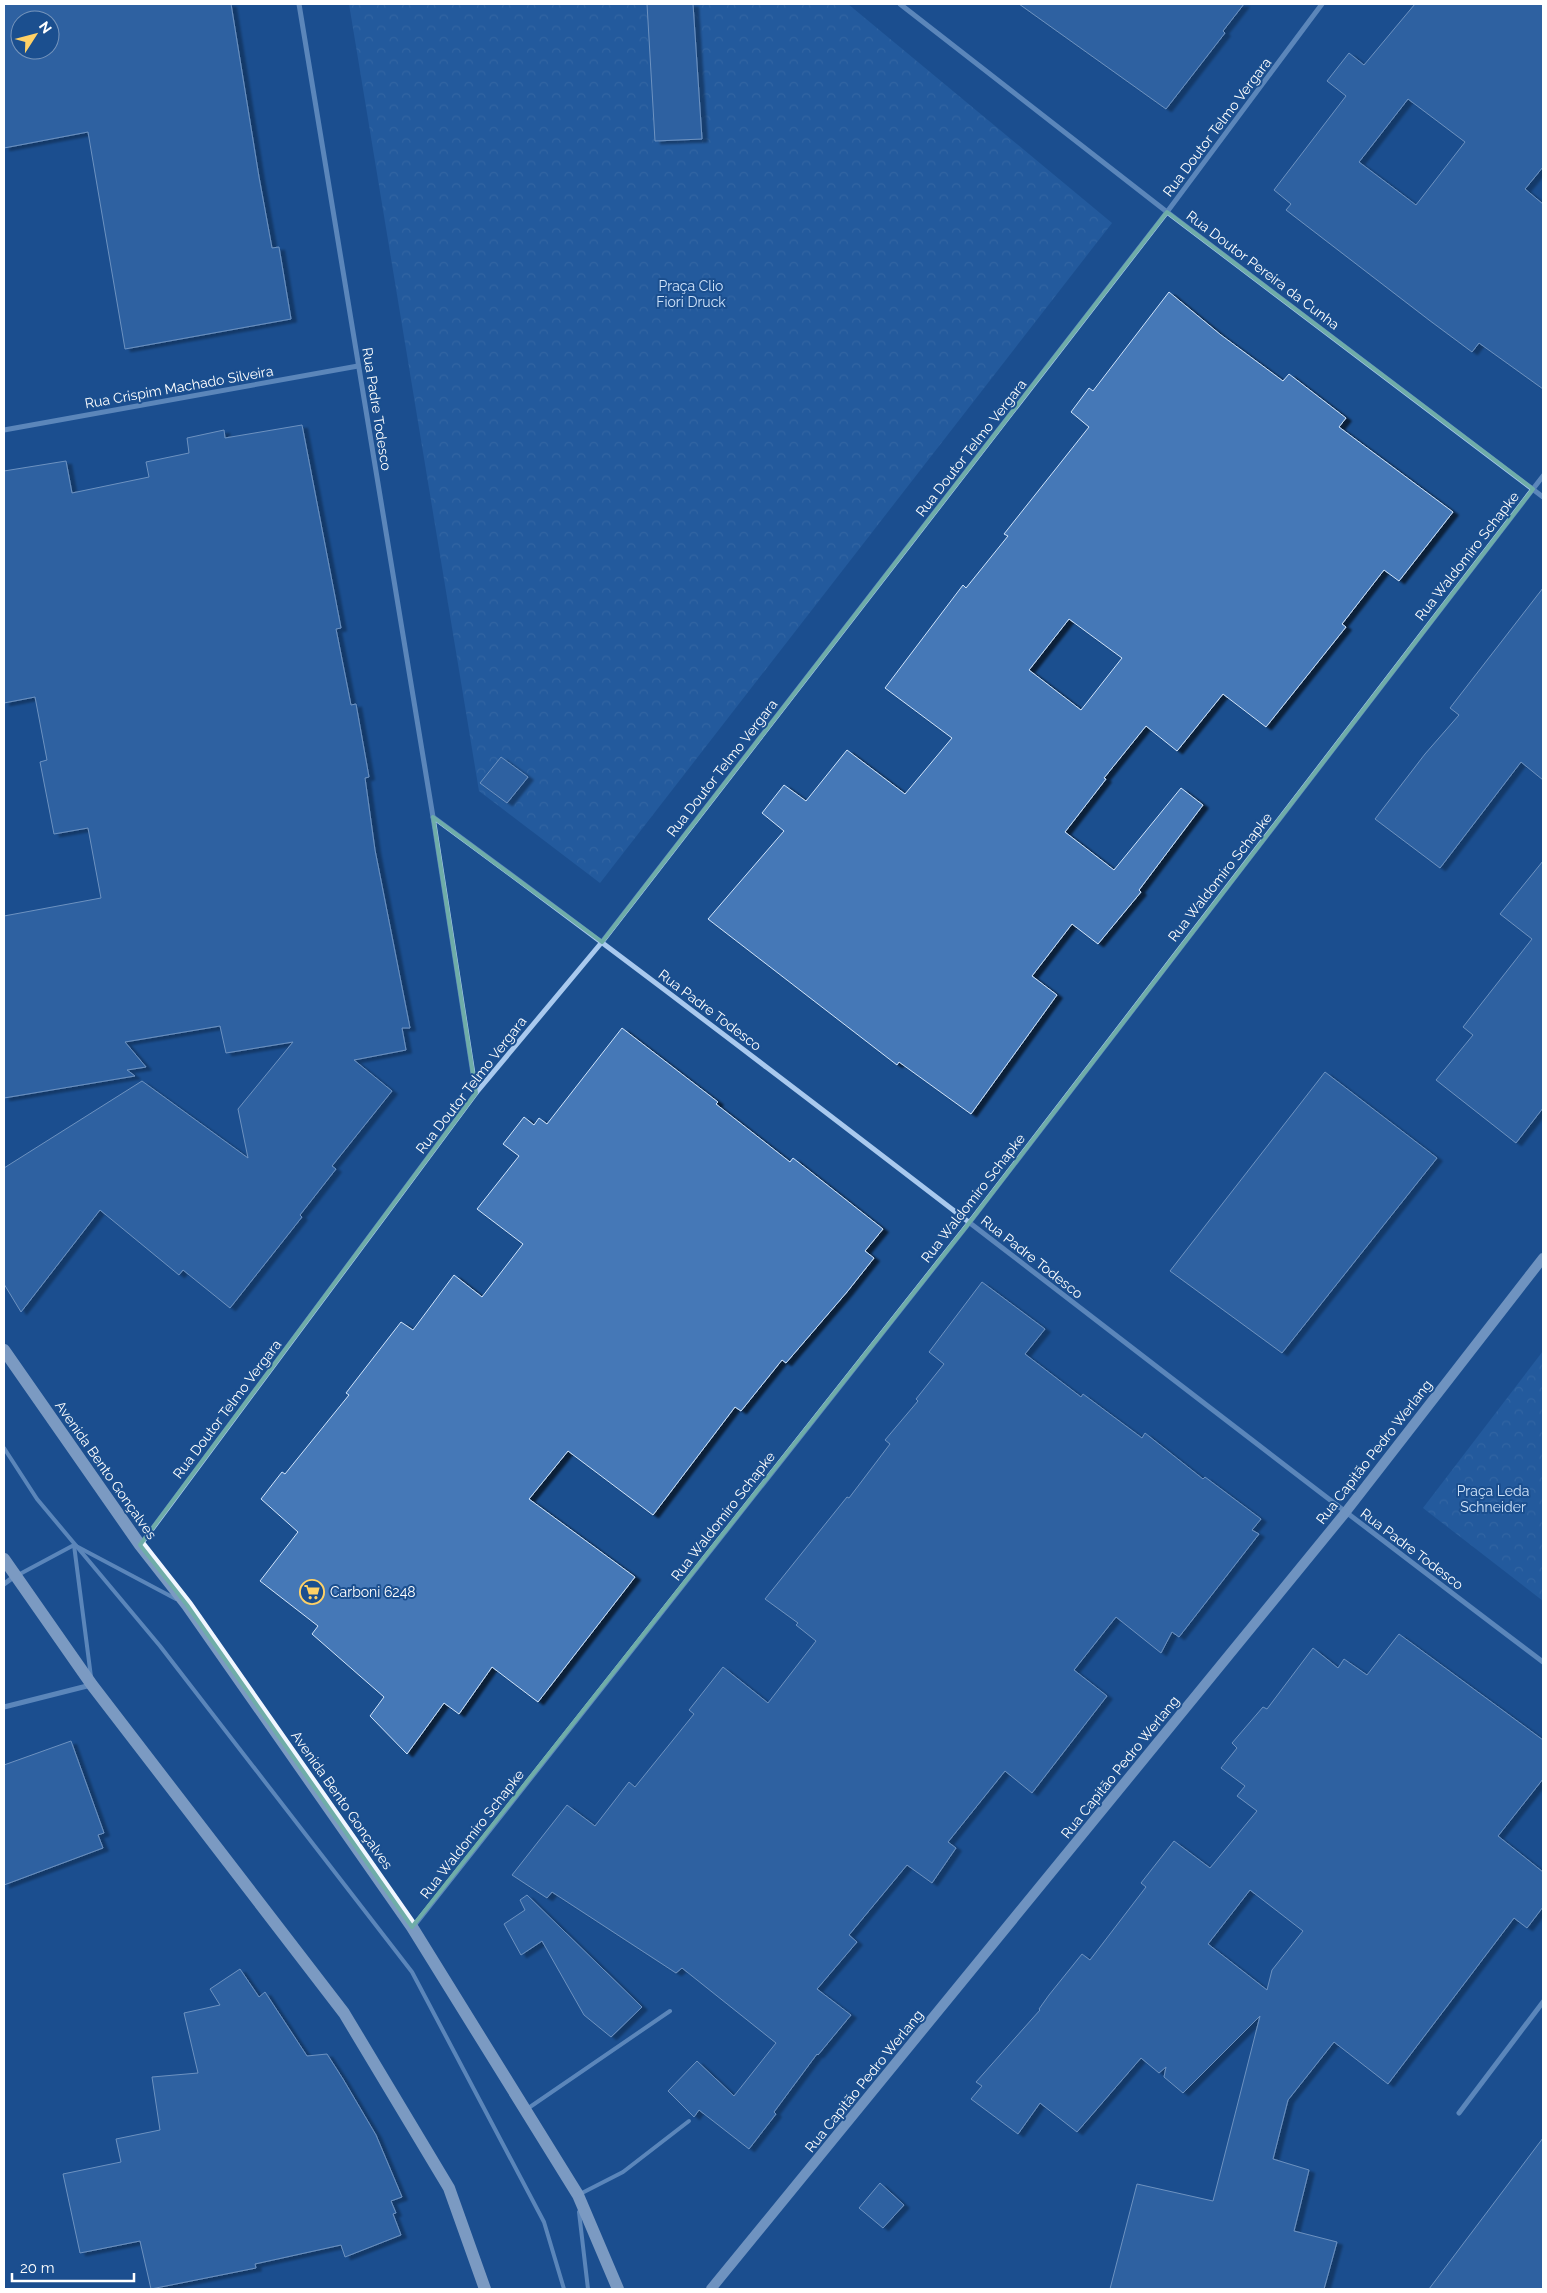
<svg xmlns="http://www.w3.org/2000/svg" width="1547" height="2293" font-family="Raleway,sans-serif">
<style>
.forest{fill:url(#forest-crowns)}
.building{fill:#4478b7;stroke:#cfe3fa;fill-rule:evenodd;filter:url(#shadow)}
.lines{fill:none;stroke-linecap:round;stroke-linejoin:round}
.lane{stroke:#a9c9ee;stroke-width:4}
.street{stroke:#a9c9ee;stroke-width:5}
.secondary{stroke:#d6e6fa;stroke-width:10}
.primary{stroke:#f0f6ff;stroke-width:12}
.marked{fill:none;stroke:#6fada8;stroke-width:4;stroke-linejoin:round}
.labels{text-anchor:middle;stroke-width:4;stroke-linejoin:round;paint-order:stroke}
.street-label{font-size:14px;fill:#fff;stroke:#1b4f8f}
.park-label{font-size:14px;fill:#cfe3fa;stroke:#1b4f8f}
.poi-label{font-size:14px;fill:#fff;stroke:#1b4f8f;text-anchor:start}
</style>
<defs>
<pattern id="forest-crowns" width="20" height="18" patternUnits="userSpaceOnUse" patternTransform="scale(1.25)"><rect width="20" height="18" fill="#2e69ad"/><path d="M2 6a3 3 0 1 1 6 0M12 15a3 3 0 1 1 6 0" fill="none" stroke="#4d80b9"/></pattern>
<filter id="shadow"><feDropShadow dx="5.5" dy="3" stdDeviation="1" flood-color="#0009"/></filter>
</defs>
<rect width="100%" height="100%" fill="#1b4f8f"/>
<g class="forest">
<polygon points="349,4 848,4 1112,223 600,883 479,791"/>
<polygon points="1543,1351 1543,1601 1423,1508"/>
</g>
<g class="building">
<path d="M4,4H231L259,177L272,248L279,247L291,319L125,349L88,132L4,148ZM20,20H50V50H20Z"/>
<polygon points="647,4 693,4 702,139 655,141"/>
<polygon points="1019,4 1244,4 1223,31 1225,33 1166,109"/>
<path d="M1415,4H1543V167L1525,189L1543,204V389L1479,343L1472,352L1429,320L1286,210L1291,204L1274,190L1346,96L1327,81L1349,53L1364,65ZM1408,99L1465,142L1416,205L1359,162Z"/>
<path d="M1169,292L1221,335L1283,381L1289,374L1346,418L1339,427L1453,512L1399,581L1384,570L1342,624L1346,627L1266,727L1223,694L1177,751L1146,726L1104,778L1106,779L1065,832L1114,870L1181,788L1203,805L1139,890L1141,892L1098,944L1072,924L1032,976L1057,995L971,1114L899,1062L897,1065L708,919L784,831L762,813L784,785L806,801L847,750L905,794L952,738L885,688L963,585L966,588L1008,536L1004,534L1089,427L1071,412L1089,388L1093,391ZM1069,619L1122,658L1081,710L1029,670Z"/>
<polygon points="302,425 341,628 336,629 351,705 356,704 369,777 365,778 375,850 410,1028 402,1028 406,1050 354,1060 392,1091 332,1166 336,1169 300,1215 302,1217 230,1308 183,1270 179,1275 100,1210 21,1312 4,1284 4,1168 142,1081 248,1158 238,1109 293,1042 226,1053 220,1026 125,1042 146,1067 127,1070 135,1076 4,1098 4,916 101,898 88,828 54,834 40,762 47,760 35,697 4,703 4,471 66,461 72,493 149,477 146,462 189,453 187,438 224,430 225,438"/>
<polygon points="1543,588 1543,780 1521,762 1440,868 1375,819 1425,754 1459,715 1450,708"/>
<polygon points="501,757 528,777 507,803 480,783"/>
<polygon points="1543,861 1543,1108 1516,1143 1436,1080 1473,1035 1463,1027 1532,939 1500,914"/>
<polygon points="622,1028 718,1102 716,1104 790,1162 793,1158 883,1229 865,1251 874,1258 847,1292 786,1363 782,1360 741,1411 735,1407 653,1515 568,1451 529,1499 635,1577 538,1702 492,1667 459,1714 444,1703 407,1754 370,1716 384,1697 312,1634 318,1626 260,1581 298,1532 261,1499 282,1472 285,1474 349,1395 346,1393 401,1322 413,1330 454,1275 482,1297 523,1244 477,1209 519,1156 503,1144 524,1117 534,1125 539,1118 547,1124"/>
<polygon points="1325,1072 1437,1158 1282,1353 1170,1271"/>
<polygon points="982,1282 1045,1329 1025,1354 1081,1397 1083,1394 1142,1438 1145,1433 1203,1479 1205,1477 1261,1519 1252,1530 1259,1534 1179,1637 1172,1632 1161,1653 1116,1617 1074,1670 1107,1696 1032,1793 1005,1771 948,1842 956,1848 932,1883 907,1865 849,1935 857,1942 817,1989 851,2015 818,2055 817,2054 774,2112 776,2114 749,2149 699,2110 694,2117 668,2091 697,2061 734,2096 776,2043 682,1968 676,1973 552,1892 547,1898 512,1875 567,1805 595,1826 629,1782 635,1787 694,1714 689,1710 723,1667 768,1703 816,1641 796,1625 798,1623 765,1599 847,1497 849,1498 890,1444 885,1440 918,1401 916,1399 944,1364 929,1352"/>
<path d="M1399,1634L1543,1740V1779L1498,1836L1543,1872V1907L1527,1928L1514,1918L1388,2084L1334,2042L1288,2100L1273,2159L1309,2170L1294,2231L1337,2242L1324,2289H1110L1137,2184L1213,2201L1260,2016L1183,2093L1164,2077L1166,2067L1159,2073L1141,2058L1077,2132L1040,2103L1018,2134L971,2099L982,2086L976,2082L1040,2010L1039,2009L1049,1995L1082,1954L1090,1960L1146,1887L1141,1883L1174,1841L1210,1868L1257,1811L1237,1796L1245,1786L1221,1768L1237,1748L1232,1743L1263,1707L1267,1709L1313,1648L1338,1668L1344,1659L1367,1675ZM1250,1890L1303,1931L1272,1970L1267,1990L1208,1944Z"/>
<polygon points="71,1741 104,1833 98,1835 103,1848 4,1885 4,1765"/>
<polygon points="527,1895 642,2007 611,2037 584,2015 542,1941 521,1955 504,1924 525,1910 520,1900"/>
<polygon points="240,1969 259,1997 265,1992 307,2056 327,2054 343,2079 376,2135 402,2197 391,2201 396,2213 393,2214 401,2235 345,2257 341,2245 255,2264 256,2268 151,2289 140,2241 80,2253 63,2174 121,2162 116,2139 160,2130 152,2077 198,2073 184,2013 220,2005 210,1989"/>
<polygon points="1543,2138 1543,2289 1429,2289"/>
<polygon points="880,2183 904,2205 883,2228 859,2208"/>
</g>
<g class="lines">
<g class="lane">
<polyline points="4,1448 37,1499 160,1646 412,1972 544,2222 564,2289"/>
<polyline points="74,1545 91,1677"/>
<polyline points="76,1546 176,1599"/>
<polyline points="18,1575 74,1545"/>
<polyline points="527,2109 670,2011"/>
<polyline points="580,2194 623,2172 689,2121"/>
<polyline points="579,2212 588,2289"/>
</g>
<g class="street">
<polyline points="299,4 433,817 476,1093"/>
<polyline points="900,4 1167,212 1543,497"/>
<polyline points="4,430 358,366"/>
<path d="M433,817C808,1093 1172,1382 1543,1662"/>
<polyline points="141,1544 476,1093 602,942 1167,212 1322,4"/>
<polyline points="4,1584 15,1576"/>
<polyline points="4,1707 91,1685"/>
<polyline points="413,1927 969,1223 1543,476"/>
<polyline points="1459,2113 1543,2002"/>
</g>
<polyline class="secondary" points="711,2289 1345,1513 1543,1258"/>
<g class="primary">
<polyline points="4,1350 140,1545 187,1605 412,1927 578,2195 618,2289"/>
<polyline points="4,1559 92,1685 344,2013 449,2188 485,2289"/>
</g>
</g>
<path d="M0 0H1547V2293H0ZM1167,212L1533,489L969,1223L412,1927L187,1605L140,1545L476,1093L433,817L602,942Z" fill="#1b4f8f" fill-opacity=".55" fill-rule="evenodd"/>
<path class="marked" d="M1167,212L1533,489L969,1223L412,1927L187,1605L140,1545L476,1093L433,817L602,942Z"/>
<defs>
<symbol id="supermarket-ring" viewBox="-11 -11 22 22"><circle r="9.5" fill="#1b4f8f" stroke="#ffd166" stroke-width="1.5"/><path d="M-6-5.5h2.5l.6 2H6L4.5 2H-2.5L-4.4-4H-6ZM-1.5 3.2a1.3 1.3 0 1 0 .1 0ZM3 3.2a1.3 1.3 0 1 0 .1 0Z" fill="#ffd166"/></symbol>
</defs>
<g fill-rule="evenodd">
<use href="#supermarket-ring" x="298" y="1578" width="28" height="28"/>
</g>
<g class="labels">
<g class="street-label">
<text transform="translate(1217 127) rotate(-53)" y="5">Rua Doutor Telmo Vergara</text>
<text transform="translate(1263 270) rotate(37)" y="5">Rua Doutor Pereira da Cunha</text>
<text transform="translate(179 387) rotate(-10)" y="5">Rua Crispim Machado Silveira</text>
<text transform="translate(377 409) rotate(81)" y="5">Rua Padre Todesco</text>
<text transform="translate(971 448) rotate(-52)" y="5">Rua Doutor Telmo Vergara</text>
<text transform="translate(1467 556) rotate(-52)" y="5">Rua Waldomiro Schapke</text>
<text transform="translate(722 768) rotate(-52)" y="5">Rua Doutor Telmo Vergara</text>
<text transform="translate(1220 877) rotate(-52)" y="5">Rua Waldomiro Schapke</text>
<text transform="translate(710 1010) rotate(37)" y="5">Rua Padre Todesco</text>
<text transform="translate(471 1085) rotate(-52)" y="5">Rua Doutor Telmo Vergara</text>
<text transform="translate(973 1198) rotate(-52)" y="5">Rua Waldomiro Schapke</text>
<text transform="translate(1032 1257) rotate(38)" y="5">Rua Padre Todesco</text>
<text transform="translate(227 1409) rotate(-53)" y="5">Rua Doutor Telmo Vergara</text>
<text transform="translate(1374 1452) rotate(-52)" y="5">Rua Capitão Pedro Werlang</text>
<text transform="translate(106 1470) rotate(55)" y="5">Avenida Bento Gonçalves</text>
<text transform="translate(723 1516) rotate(-52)" y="5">Rua Waldomiro Schapke</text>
<text transform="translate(1412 1549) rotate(37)" y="5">Rua Padre Todesco</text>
<text transform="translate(1120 1767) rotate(-51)" y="5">Rua Capitão Pedro Werlang</text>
<text transform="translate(342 1800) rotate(55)" y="5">Avenida Bento Gonçalves</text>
<text transform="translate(472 1834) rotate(-52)" y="5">Rua Waldomiro Schapke</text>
<text transform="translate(864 2081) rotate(-51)" y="5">Rua Capitão Pedro Werlang</text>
</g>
<g class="park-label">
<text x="691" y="291">Praça Clio<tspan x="691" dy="16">Fiori Druck</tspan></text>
<text x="1493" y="1496">Praça Leda<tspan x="1493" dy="16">Schneider</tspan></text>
</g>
<g class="poi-label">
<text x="330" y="1597">Carboni 6248</text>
</g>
</g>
<rect width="1547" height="2293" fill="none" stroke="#ffffff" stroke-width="10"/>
<g transform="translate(35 35) rotate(54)"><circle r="24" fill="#1b4f8f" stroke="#7695bc"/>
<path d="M0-4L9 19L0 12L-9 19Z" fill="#ffd166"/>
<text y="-8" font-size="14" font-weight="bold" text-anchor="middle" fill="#ffffff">N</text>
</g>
<path d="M12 2273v8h122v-8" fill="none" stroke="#ffffff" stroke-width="2.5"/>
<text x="20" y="2273" font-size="15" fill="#ffffff" stroke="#1b4f8f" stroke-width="4" paint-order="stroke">20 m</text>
</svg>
